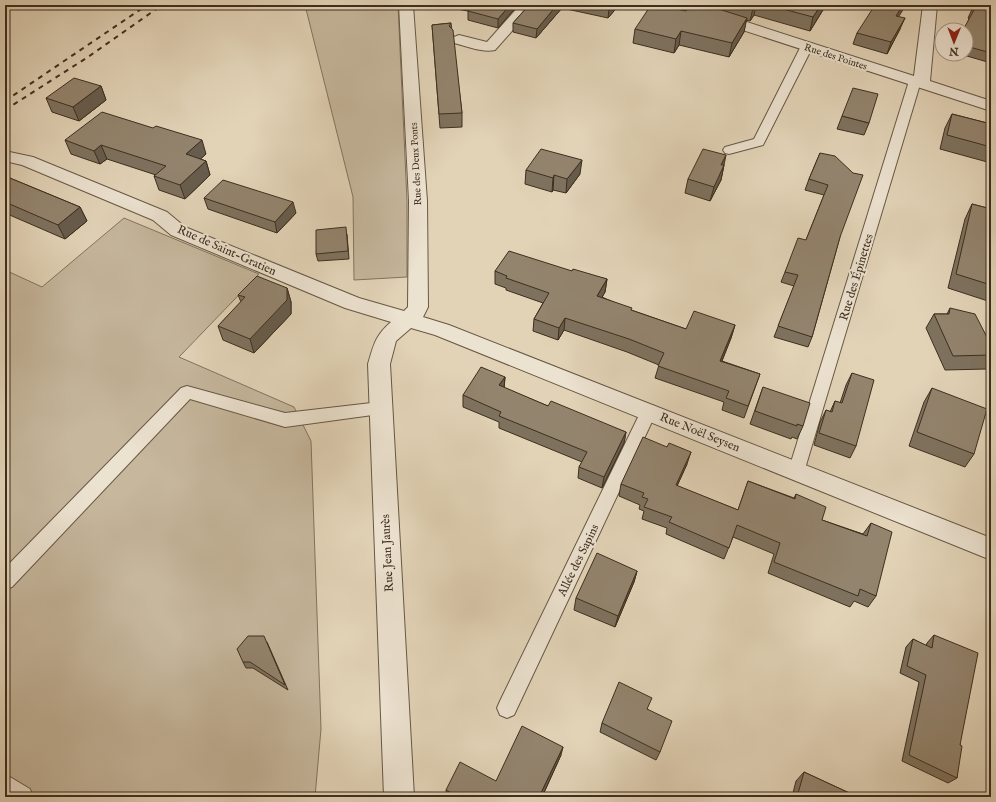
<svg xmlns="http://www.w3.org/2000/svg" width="996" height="802" font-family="'IM FELL English',serif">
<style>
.green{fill:#c6b79d;stroke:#82735e}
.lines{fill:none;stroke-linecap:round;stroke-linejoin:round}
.service-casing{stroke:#665844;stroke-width:2}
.minor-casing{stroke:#665844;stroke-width:2}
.service{fill:#ece2d0;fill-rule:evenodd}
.minor{fill:#ece2d0;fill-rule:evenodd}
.rail{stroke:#3d2f1e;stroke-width:2;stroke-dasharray:5 5;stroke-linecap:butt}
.wall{fill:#7e725f;stroke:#3d2f1e}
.shaded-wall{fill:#675c4d;stroke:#3d2f1e}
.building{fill:#93846e;stroke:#3d2f1e}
.labels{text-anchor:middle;stroke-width:4;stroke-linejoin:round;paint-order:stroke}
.far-street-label{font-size:10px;fill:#3d2f1e;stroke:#ece2d0}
.street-label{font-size:12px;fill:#3d2f1e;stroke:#ece2d0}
</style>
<rect width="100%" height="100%" fill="#e2d3b7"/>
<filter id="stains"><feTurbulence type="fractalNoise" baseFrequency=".005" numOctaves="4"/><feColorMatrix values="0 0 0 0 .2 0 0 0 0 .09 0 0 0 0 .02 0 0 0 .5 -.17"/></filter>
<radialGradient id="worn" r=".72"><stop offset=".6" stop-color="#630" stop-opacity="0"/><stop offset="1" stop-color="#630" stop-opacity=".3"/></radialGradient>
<g class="green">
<polygon points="305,5 398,5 407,201 407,277 354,280 353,197"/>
<polygon points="124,218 259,274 179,357 294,407 311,441 321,729 315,797 5,797 5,270 42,287"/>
</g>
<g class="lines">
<defs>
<g id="service">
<polygon points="807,43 813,46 763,145 729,154 725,153 723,150 725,147 754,139 801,46"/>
<polygon points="915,78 921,81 804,472 802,477 796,479 790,477 788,472 909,81"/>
<polygon points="187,386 285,413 380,402 386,403 388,408 386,413 380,414 285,427 190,399 12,587 5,589 5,568 181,388"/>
<polygon points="649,405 655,406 657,411 514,715 507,718 500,715 497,708 500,701 641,411 643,406"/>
<polygon points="5,774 30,789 33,797 5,797"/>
</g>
<g id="minor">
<path d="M399,5H413L427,201L428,307L423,317L449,325L991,538V560L435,335L411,328L396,341L390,364L414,797H384L368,364C374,344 375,336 391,322L345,308L171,235L153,220L22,165L5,161V151L33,157L167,212L185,227L359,298L404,311L408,307L409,201Z"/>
<path d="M520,5H535L495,50C483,53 466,46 454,43L451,40L454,37L459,35L487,42Z"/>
<polygon points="673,5 694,5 914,76 923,5 937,5 930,81 991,101 991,111 675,8"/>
</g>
</defs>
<use href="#service" class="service-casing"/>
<use href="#minor" class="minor-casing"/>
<use href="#service" class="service"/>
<use href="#minor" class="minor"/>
<g class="rail">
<polyline points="5,101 147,5"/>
<polyline points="5,110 88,57 162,5"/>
</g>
</g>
<g class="wall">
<polygon points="451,5 518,5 498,28 468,20 468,11 451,8"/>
<polygon points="529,5 619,5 608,18 562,8 536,38 513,32 513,23"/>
<polygon points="690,5 826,5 810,31 754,15 750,21 746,20 744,32 729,57 679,45 674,53 633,43 635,29 686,11"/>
<polygon points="974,5 991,5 991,63 960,54 966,54 966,30 969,18 968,18"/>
<polygon points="898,16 900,29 887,54 853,44 857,33"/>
<polygon points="451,23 462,113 462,127 440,128 432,25"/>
<polygon points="101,86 106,100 79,121 52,112 46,98"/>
<polygon points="952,114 991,124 991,163 940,149 945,128"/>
<polygon points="842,116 869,123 864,135 837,129"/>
<polygon points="65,140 206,154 200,159 206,161 210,175 185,199 159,190 154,176 156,175 107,159 100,164 71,154"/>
<polygon points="820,153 840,237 812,337 808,347 774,337 794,286 781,282 785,272 806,240 824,195 805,190 809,179"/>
<polygon points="724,165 721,180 710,201 685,193 688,179"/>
<polygon points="526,170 580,174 566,193 553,190 552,192 525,184"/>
<polygon points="5,176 80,207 87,221 65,239 5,213"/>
<polygon points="204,198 296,213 277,233 208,209"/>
<polygon points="972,204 991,209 991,302 948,288 965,219"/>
<polygon points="347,234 349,259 318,261 316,254"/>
<polygon points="495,271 572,271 607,279 605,292 602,297 631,310 686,329 735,325 731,338 722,361 760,374 744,418 722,410 724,402 655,378 659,365 627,352 564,330 558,340 533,331 534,319 543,303 506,290 506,288 495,284"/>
<polygon points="287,288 291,302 291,314 254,353 223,340 218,326 241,302 238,295"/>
<polygon points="950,308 991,355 991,362 987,369 945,370 926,328 934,314 947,314"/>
<polygon points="852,373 856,446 850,458 814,445 820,422 826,410 830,412 835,401 840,403 846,385"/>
<polygon points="505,377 504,388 548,406 626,432 624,443 602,488 578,478 579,467 582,462 499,428 499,422 463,407 463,395"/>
<polygon points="763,387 803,426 797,439 792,437 791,439 750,424"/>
<polygon points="932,388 974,454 965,467 909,446 924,402"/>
<polygon points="687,464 677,486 738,510 748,481 794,498 796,494 822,520 863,534 871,523 876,596 868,607 854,601 850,607 768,573 774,554 733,537 724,559 666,534 667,528 642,519 644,511 639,509 640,505 619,496 621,484"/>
<polygon points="637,571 634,582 615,627 574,610 576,598"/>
<polygon points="934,635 960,745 957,778 948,783 902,761 919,682 900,673 906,647 913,639 926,646 927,643"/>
<polygon points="267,642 288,690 253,668 246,668 243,662"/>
<polygon points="648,709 660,752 656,760 600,732 602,723"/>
<polygon points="561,755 542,797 447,797 446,790 496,781"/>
<polygon points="804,772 858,797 792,797 796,781"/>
</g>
<g class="shaded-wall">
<polygon points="510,5 518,5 498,28 498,19"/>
<polygon points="557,5 562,5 562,8 536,38 537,29"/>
<polygon points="612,5 619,5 608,18 609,9"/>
<polygon points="755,5 756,5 754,15 750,21 753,8"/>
<polygon points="821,5 826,5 810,31 813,17"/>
<polygon points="903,5 906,5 892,27 896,16"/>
<polygon points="747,18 744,32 729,57 732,43"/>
<polygon points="905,18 900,29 887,54 891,42"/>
<polygon points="681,31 679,45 674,53 676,39"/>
<polygon points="101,86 106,100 79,121 73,107"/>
<polygon points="202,140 206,154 191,168 186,154"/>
<polygon points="101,145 107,159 100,164 94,151"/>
<polygon points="726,155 721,180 710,201 714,187 721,165"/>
<polygon points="582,160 580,174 566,193 567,179"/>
<polygon points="206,161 210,175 185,199 180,185"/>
<polygon points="554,175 553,190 552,192 553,178"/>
<polygon points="293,202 296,213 277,233 275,222"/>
<polygon points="80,207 87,221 65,239 58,225"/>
<polygon points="607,279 605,292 596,308 597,296"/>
<polygon points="287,288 291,302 291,314 254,353 250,339"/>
<polygon points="565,318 564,330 558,340 559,328"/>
<polygon points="735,325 731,338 717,373 720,361"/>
<polygon points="505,377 504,389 499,385"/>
<polygon points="626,432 624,443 602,488 604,477"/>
<polygon points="691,452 687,464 672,497 676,485"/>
<polygon points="637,571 634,582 615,627 618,616"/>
<polygon points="563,747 561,755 542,797 539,797"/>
</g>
<g class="building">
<polygon points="473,5 510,5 498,19 468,11"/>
<polygon points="529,5 557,5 537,29 513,23"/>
<polygon points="592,5 612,5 609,9"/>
<polygon points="651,5 659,5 686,11 690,5 706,5 747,18 732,43 681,31 676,39 635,29"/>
<polygon points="743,5 755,5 753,8"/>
<polygon points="768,5 821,5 813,17"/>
<polygon points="875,5 903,5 896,16 905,18 891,42 857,33"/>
<polygon points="974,5 991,5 991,53 966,46 966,30 963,30 974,10 972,10"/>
<polygon points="451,23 449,26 453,30 462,113 439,114 432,25"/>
<polygon points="74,78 101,86 73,107 46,98"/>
<polygon points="853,88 878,94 869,123 842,116"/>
<polygon points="102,112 153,128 156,126 202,140 186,154 206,161 180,185 154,176 166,166 101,145 94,151 65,140"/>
<polygon points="952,114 991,124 991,147 947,135"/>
<polygon points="541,149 582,160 567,179 554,175 553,178 526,170"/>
<polygon points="703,149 726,155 721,165 724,165 714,187 688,179"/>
<polygon points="820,153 835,156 853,173 863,175 840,237 812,337 778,326 798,275 785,272 798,238 806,240 828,185 809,179"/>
<polygon points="5,176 80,207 58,225 5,202"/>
<polygon points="223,180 293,202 275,222 204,198"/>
<polygon points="972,204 991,209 991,285 956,274"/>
<polygon points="346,227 348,251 316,254 316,230"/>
<polygon points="509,251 572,271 573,269 607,279 597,296 632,308 631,310 686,329 694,311 735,325 720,361 760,374 748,406 726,398 729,391 658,366 664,353 629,339 565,318 559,328 534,319 549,293 506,278 507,276 495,271"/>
<polygon points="257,276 287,288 287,300 250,339 218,326 245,297 238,295"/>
<polygon points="950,308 975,314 991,345 991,355 953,356 934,314 949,314"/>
<polygon points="481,367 505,377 499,385 548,406 551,401 626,432 604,477 579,467 587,452 499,416 501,412 463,395"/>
<polygon points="852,373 874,380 856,446 819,433 826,410 832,412 835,401 842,403"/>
<polygon points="763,387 810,403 803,426 797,424 797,426 755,411"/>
<polygon points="932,388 987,409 974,454 917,432"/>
<polygon points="643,437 667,447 669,443 691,452 676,485 738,510 748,481 795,499 796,494 826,507 822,520 867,536 871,523 892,532 876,596 860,589 858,596 774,562 780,543 737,525 729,548 669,522 672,517 644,507 648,499 642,497 644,493 621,484"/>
<polygon points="597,553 637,571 618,616 576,598"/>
<polygon points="934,635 978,653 960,745 962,746 957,778 909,755 926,675 907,666 913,639 932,648"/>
<polygon points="248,636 264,636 285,685 250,662 243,662 237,649"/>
<polygon points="619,682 652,698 647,709 672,721 660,752 602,723"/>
<polygon points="522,726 563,747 539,797 459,797 446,790 460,762 496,781"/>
<polygon points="804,772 858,797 797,797"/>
</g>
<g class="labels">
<g class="far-street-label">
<text transform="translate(836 56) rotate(18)" y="4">Rue des Pointes</text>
<text transform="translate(415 164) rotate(-93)" y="4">Rue des Deux Ponts</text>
</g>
<g class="street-label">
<text transform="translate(227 250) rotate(24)" y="4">Rue de Saint-Gratien</text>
<text transform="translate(856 277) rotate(-73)" y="4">Rue des Épinettes</text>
<text transform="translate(700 432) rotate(22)" y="4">Rue Noël Seysen</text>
<text transform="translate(387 553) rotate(-93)" y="4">Rue Jean Jaurès</text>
<text transform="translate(578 560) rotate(-64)" y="4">Allée des Sapins</text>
</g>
</g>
<rect width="996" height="802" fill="none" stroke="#e2d3b7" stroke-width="20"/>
<rect x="6" y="6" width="984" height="790" fill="none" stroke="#3d2f1e" stroke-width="2"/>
<rect x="10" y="10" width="976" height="782" fill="none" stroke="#3d2f1e"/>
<g transform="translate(954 42) rotate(181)"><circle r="19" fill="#ece2d0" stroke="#a69a89"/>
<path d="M0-3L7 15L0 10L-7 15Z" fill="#8f2418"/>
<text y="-6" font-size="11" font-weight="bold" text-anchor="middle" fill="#3d2f1e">N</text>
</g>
<rect width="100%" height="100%" filter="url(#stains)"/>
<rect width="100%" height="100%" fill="url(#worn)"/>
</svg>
